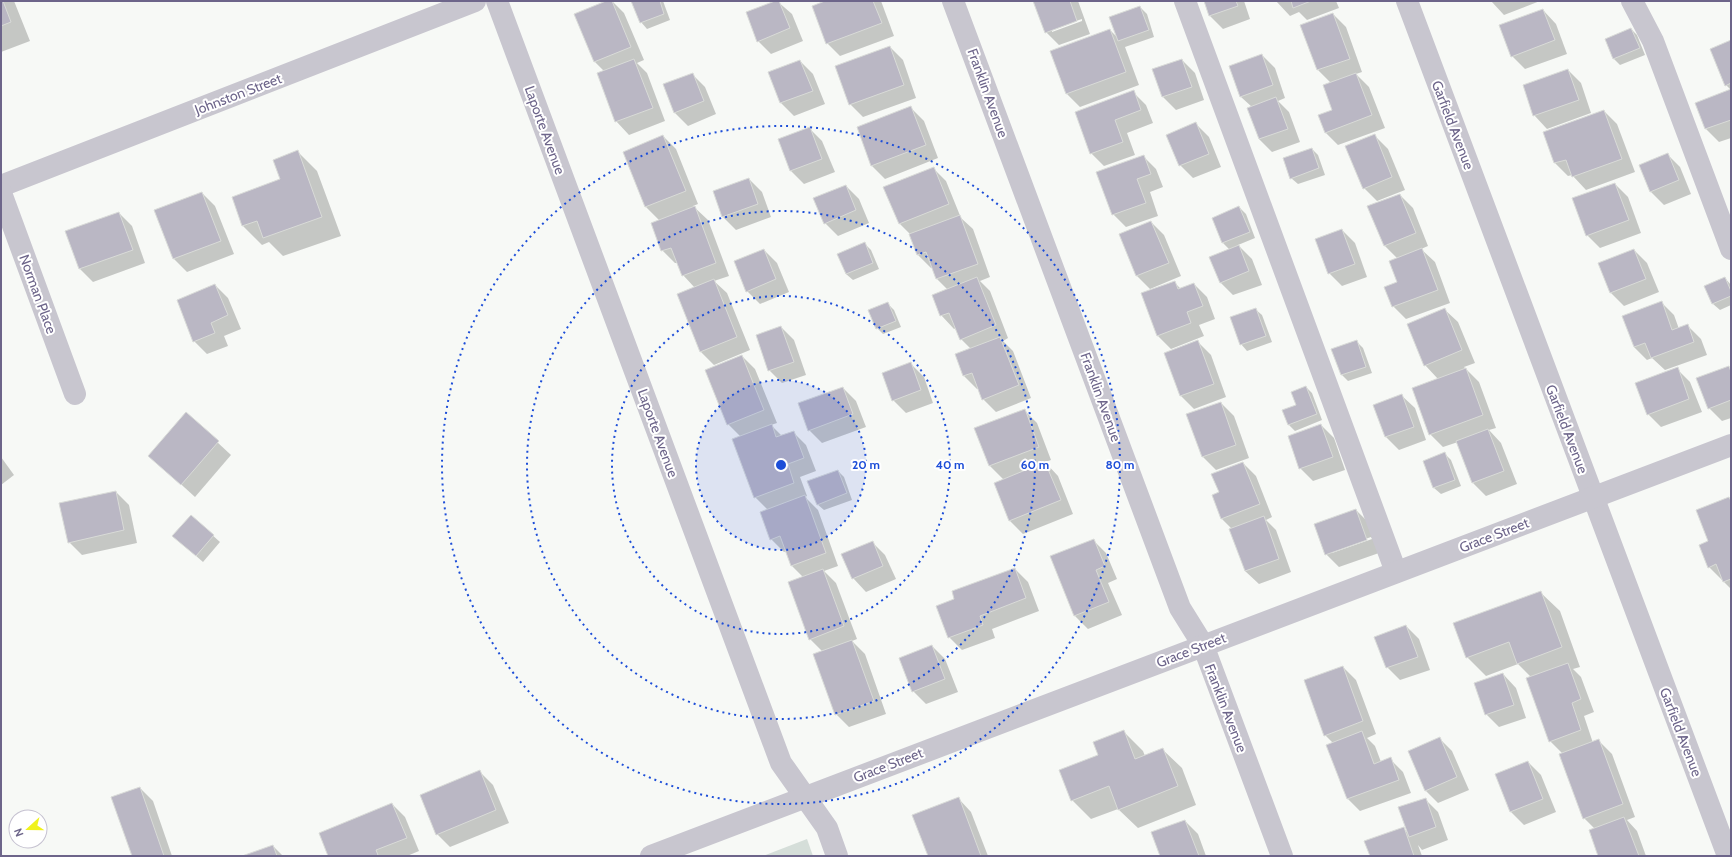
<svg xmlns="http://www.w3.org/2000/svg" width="1732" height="857" font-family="Cabin,sans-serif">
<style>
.green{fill:#d5ded9}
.shadow{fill:#0003;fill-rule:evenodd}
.building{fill:#bab7c4;stroke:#d9dbd8}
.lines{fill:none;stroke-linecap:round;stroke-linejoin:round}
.minor{stroke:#c8c6cf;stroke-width:22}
.ring{fill:none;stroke:#1d4ed8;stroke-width:2;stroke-dasharray:2 4}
.labels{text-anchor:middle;stroke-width:4;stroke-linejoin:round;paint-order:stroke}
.street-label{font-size:14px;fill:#6d658a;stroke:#fff}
.centre{fill:#1d4ed8;stroke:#fff;stroke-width:2}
.ring-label{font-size:12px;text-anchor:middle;font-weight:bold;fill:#1d4ed8;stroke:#fff;stroke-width:4;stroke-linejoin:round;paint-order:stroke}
</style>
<rect width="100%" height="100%" fill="#f7f9f6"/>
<polygon class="green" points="807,839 813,856 763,856"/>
<g class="shadow">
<polygon points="1,1 14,1 30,41 1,52"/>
<polygon points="608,1 612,1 624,13 644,60 637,63 647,73 665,121 629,135 616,121 604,71 595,62 575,15"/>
<polygon points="632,1 663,1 670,20 647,29 641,22"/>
<polygon points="777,1 792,14 803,41 771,54 758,41"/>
<polygon points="828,1 881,1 894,36 840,56 827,43"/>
<path d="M1035,1H1078L1090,34L1059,45L1046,32ZM1082,19V21L1052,32V29Z"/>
<polygon points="1205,1 1244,1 1250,19 1223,29 1210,16"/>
<polygon points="1276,1 1336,1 1339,8 1307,20 1299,12 1290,16"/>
<polygon points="1491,1 1540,1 1504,15"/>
<polygon points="1140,7 1147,14 1154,37 1125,47 1139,85 1080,107 1067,94 1110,30 1117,37"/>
<polygon points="1543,10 1556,24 1567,54 1525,69 1512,56"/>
<polygon points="1333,14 1346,27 1362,72 1356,74 1369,87 1385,128 1338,145 1325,132 1333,110 1331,83 1318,70 1302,26"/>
<polygon points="1631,29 1637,35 1645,55 1620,65 1614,59 1606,39"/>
<polygon points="1731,41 1731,90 1726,85"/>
<polygon points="890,47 903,60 916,98 863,117 850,104"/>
<polygon points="1262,55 1275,68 1285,98 1278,101 1289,112 1300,142 1272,152 1259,139 1252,107 1241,97 1231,66"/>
<polygon points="1182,60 1195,73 1204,100 1176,110 1163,97"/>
<polygon points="800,61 813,74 825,104 794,116 781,103 769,73"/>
<polygon points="1568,70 1581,83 1591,113 1547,129 1534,115"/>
<polygon points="692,74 705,87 716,114 688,126 675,113 664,85"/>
<polygon points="1731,90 1731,138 1719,142 1706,129 1697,103"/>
<polygon points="1133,92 1146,105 1153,123 1127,133 1135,155 1104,166 1091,153"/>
<polygon points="911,108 924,121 938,158 885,179 872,166 858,128"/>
<polygon points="1604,111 1617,124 1635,172 1586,190 1572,175 1568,176 1555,163 1545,133"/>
<polygon points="1196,124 1209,137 1221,167 1193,178 1180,165"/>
<polygon points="809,128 822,141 835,172 804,184 791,171 779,140"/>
<polygon points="663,136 676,149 698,204 693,206 708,220 729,276 714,281 727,293 750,350 714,365 701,352 678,295 695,288 683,275 678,263 675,263 662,250 660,221 646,207 624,152"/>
<polygon points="1375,136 1388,149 1405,190 1377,201 1364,188"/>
<polygon points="1312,149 1318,155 1325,175 1298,184 1291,178"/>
<polygon points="298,152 317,171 341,236 283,256 269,242 262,245 243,226 281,180"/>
<polygon points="1667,154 1680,167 1691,194 1664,205 1651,192 1640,165"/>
<polygon points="1143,156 1156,169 1163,187 1150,192 1158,216 1126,227 1113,214"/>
<polygon points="933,168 946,181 961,218 973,229 990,277 980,281 990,291 1008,338 1003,341 1013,351 1031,398 996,412 983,399 979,388 977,389 964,376 971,349 961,339 956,328 954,329 941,315 948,290 937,279 933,267 931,268 918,255 910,234 900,224"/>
<polygon points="749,179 762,192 771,217 736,230 723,217"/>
<polygon points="1615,184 1628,197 1641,233 1600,248 1587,235"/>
<polygon points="846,186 859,199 869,223 838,236 825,223"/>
<polygon points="202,193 215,206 234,254 187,272 174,259 156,210"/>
<polygon points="1400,195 1413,208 1428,246 1421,249 1435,262 1450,303 1406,319 1393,306 1398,283 1398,259 1384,245"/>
<polygon points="1239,207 1246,214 1255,238 1238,245 1252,259 1262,285 1233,295 1220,282 1230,250 1223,243"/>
<polygon points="119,213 132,226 145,263 93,282 80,269"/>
<polygon points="1151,222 1164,235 1181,276 1150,289 1137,276 1120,235"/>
<polygon points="1342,230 1355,243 1367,277 1342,286 1329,273"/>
<polygon points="865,244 871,250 879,269 853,280 846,274 838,255"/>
<polygon points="764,250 777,263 789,292 760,304 747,291"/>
<polygon points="1634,250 1647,263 1659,292 1624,306 1611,293"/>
<polygon points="1725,278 1731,285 1731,305 1720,310 1713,304 1706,287"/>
<polygon points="1174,282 1181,289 1194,284 1207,297 1215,319 1199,325 1204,336 1171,349 1158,336"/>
<polygon points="215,285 228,298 241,329 224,336 228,346 207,354 194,341"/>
<polygon points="1661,302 1674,315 1679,329 1688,326 1701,339 1707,355 1665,370 1652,358 1647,360 1634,347"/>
<polygon points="888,304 894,310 901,327 883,334 877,328"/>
<polygon points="1255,309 1262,315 1272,342 1247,351 1241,344"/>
<polygon points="1444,309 1458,322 1475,363 1464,367 1479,382 1496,428 1489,430 1501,443 1517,484 1486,496 1473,483 1458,442 1443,447 1430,434 1438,379 1425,365"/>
<polygon points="781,327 794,340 806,375 782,383 769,370"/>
<polygon points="1356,341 1363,348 1372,373 1348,381 1342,375 1333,350"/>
<polygon points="1198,342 1211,355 1226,397 1194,409 1181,396 1165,354"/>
<polygon points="742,356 755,369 777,423 771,425 782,436 793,432 806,445 816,471 800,477 807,496 805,497 818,510 838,566 824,571 836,583 857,639 852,641 865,654 886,714 849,727 836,714 822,651 810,639 803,577 792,566 787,551 784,552 771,539 768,510 755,497 741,437 728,424"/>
<polygon points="911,364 924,377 933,403 906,413 893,400"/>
<polygon points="1728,367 1731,369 1731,418 1722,421 1709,408"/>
<polygon points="1677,369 1690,382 1702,412 1661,427 1648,414"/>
<polygon points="1306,387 1312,393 1322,420 1295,431 1289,425 1284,411 1297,405"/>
<polygon points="843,388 856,401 866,427 822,443 809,430"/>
<polygon points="1401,395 1415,408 1426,440 1399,450 1386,437 1374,405"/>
<polygon points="1221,403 1234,416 1249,458 1216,470 1203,457 1188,415"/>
<polygon points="1024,410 1037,423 1051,460 1045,462 1058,476 1073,514 1023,534 1010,521 995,483 1004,480 989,465"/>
<polygon points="187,414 231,455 195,497 150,456"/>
<polygon points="1321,425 1334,438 1345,470 1313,481 1300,468"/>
<polygon points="1444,453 1451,460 1461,486 1441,494 1434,488 1424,462"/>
<polygon points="1,457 14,475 1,485"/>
<polygon points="1243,463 1256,476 1272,517 1266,520 1276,530 1291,572 1259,584 1245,571 1230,529 1232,529 1222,519 1213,496 1220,493"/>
<polygon points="838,471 844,477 852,500 824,510 817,504"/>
<polygon points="116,492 129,505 137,543 82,555 69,542"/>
<polygon points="1729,498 1731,500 1731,589 1709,567 1710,542"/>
<path d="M1356,510L1369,523L1379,553L1339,567L1326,554ZM1371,537L1372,539L1332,553V551Z"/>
<polygon points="191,516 220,542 203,562 180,542"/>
<polygon points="1093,540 1106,553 1117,579 1108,583 1122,615 1088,629 1075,616 1051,557"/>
<polygon points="872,542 885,555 896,579 866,592 853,578"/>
<polygon points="1015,569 1028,582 1039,611 992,629 995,638 962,650 949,637 955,600"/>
<polygon points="1540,592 1560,611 1580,667 1573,669 1581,677 1594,712 1584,716 1593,743 1599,741 1612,754 1635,817 1627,820 1637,831 1646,856 1599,856 1595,829 1584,818 1563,754 1550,741 1531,677 1518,664 1486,676 1467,657"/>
<polygon points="1406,626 1419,639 1430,670 1400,680 1387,667"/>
<polygon points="932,646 945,659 958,692 926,704 913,691"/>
<polygon points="1343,667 1356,680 1376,734 1367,738 1375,746 1381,762 1390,759 1403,772 1411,793 1360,811 1347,798 1333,743 1325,735"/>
<polygon points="1503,674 1516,688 1526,718 1499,727 1486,714"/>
<polygon points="1124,732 1143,751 1145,756 1162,749 1182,768 1196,805 1138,828 1118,809 1091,819 1072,800 1099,756"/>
<polygon points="1439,738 1452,751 1469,790 1438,803 1425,790"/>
<polygon points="1528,762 1541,775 1556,812 1524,825 1511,812 1496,775"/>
<polygon points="480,772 493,785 509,823 450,847 437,834"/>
<polygon points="140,788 153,801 172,856 133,856"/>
<polygon points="958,798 971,812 988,856 929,856"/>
<polygon points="1425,799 1438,812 1448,840 1422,850 1418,845 1422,856 1371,856 1403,828 1408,833"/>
<polygon points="392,804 405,817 419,851 407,856 329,856"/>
<polygon points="1185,821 1198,834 1206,856 1161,856"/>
<polygon points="273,846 283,856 245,856"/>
</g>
<g class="building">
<polygon points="1,1 3,1 11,22 1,26"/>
<polygon points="606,1 612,1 631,47 594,62 574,14"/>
<polygon points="631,1 660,1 664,14 640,23"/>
<polygon points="775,1 779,1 790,28 757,42 746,12"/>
<polygon points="825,1 873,1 882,23 826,44 812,6"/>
<polygon points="1033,1 1070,1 1077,21 1045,33"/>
<polygon points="1204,1 1236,1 1238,6 1209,16"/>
<polygon points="1291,1 1311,1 1293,8"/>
<polygon points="1140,6 1149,30 1118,41 1109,17"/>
<polygon points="1543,9 1555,40 1511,57 1499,25"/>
<polygon points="1333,13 1350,59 1317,70 1300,25"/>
<polygon points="1631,28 1640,48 1613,59 1605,39"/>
<polygon points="1110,29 1126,72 1066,94 1050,51"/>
<polygon points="1731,40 1731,83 1725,86 1710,49"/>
<polygon points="890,46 904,85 849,105 835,66"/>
<polygon points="1262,54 1273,85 1240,97 1229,66"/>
<polygon points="634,59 653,108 615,122 597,73"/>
<polygon points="1182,59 1192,87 1162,97 1152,69"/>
<polygon points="800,60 813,91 780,103 768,72"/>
<polygon points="1568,69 1579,100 1533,116 1523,85"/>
<polygon points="693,73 704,101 674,113 663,84"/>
<polygon points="1356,73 1372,115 1325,133 1318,115 1332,110 1323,85"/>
<polygon points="1731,89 1731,120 1705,129 1695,103"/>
<polygon points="1134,90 1141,110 1115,120 1123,142 1090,154 1075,112"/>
<polygon points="1276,97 1288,129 1259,139 1247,108"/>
<polygon points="911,106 926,145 871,166 857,127"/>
<polygon points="1604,110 1622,159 1572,177 1566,160 1554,163 1543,132"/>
<polygon points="1196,122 1209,154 1179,166 1166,135"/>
<polygon points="810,127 822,159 790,171 778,139"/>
<polygon points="1375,134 1392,177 1363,189 1345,146"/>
<polygon points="663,135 686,191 645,207 623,152"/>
<polygon points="1312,148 1319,168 1290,179 1283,158"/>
<polygon points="298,150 322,217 263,238 257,221 242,226 232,197 280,179 273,160"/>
<polygon points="1668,153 1679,180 1650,192 1639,165"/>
<polygon points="1144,155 1151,174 1137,179 1146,203 1112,215 1096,172"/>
<polygon points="934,167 949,204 899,224 883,187"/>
<polygon points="749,178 758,204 722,217 713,191"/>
<polygon points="1615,183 1629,220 1586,236 1572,198"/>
<polygon points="846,185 856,210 824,224 813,198"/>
<polygon points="202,192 221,241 173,259 154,210"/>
<polygon points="1400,194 1416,233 1384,246 1367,206"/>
<polygon points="695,206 716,263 682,276 671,248 661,251 651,223"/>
<polygon points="1239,206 1250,232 1222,243 1212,218"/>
<polygon points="119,212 133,250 79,269 65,231"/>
<polygon points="960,215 978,264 936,279 926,252 917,255 909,234"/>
<polygon points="1151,221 1169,263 1136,276 1119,234"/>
<polygon points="1342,229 1355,264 1328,274 1315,239"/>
<polygon points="865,242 873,263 846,274 837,254"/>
<polygon points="1239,245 1249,271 1220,283 1209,257"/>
<polygon points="1422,248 1438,290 1392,307 1384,287 1397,282 1389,261"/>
<polygon points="764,249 776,279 746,292 734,261"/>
<polygon points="1634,249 1646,279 1610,293 1598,263"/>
<polygon points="977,277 996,325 960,340 949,313 940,316 932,295"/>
<polygon points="1725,277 1731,291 1731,296 1712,304 1704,286"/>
<polygon points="714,279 737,337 700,352 677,294"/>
<polygon points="1175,281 1178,289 1194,283 1203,306 1187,312 1191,323 1157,336 1141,293"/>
<polygon points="215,284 228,315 211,323 215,333 193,342 177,300"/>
<polygon points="1662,301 1672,330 1688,324 1694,342 1651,358 1645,343 1634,347 1622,316"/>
<polygon points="888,302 896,321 876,329 868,310"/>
<polygon points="1256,308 1266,336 1240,345 1230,317"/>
<polygon points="1445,308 1462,350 1424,366 1407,324"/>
<polygon points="781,326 794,362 768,371 756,335"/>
<polygon points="1000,337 1019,385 982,400 972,373 963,376 955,354"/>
<polygon points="1198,340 1214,384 1180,396 1164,353"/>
<polygon points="1357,340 1366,367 1341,375 1331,349"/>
<polygon points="742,355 764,410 727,425 705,370"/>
<polygon points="911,362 921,390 892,401 882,373"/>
<polygon points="1729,366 1731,372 1731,400 1708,409 1696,378"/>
<polygon points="1678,367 1689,399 1647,415 1635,383"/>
<polygon points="1466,368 1483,415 1429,435 1412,388"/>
<polygon points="1306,386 1317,414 1288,425 1282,410 1296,405 1291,392"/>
<polygon points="843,387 853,414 808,431 798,403"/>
<polygon points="1402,394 1414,427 1385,437 1373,405"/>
<polygon points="1221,402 1236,445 1202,457 1186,414"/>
<polygon points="1025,409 1039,447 989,466 974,428"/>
<polygon points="186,412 219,441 181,485 148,456"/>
<polygon points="772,424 776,437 794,431 804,458 788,464 794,483 754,498 732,439"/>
<polygon points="1321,424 1333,457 1299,469 1288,436"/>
<polygon points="1488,429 1504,471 1472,483 1456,441"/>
<polygon points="1445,452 1455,480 1433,488 1423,461"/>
<polygon points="1045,462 1061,500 1009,521 994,483"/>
<polygon points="1243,462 1260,504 1221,519 1212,495 1219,492 1211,474"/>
<polygon points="838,470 847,493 817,505 807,481"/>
<polygon points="116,491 124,530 68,543 59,503"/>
<polygon points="805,495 826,553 791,566 780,536 770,540 760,512"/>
<polygon points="1729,497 1731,501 1731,579 1723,582 1716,564 1708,568 1699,545 1708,541 1696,510"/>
<polygon points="1356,509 1367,540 1325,555 1314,524"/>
<polygon points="191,515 214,535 196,556 172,536"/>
<polygon points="1264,516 1279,559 1245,571 1229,529"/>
<polygon points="1094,539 1105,566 1096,570 1109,602 1074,616 1050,556"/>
<polygon points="873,541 883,566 852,579 841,554"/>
<polygon points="1015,568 1026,598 980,616 983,625 948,638 936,606 954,599 952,591"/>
<polygon points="823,569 844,626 809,640 788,582"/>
<polygon points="1541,591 1562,647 1517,664 1509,642 1466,658 1453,623"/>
<polygon points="1406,625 1418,657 1386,668 1374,637"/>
<polygon points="852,640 874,701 835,715 813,654"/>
<polygon points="932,645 945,679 912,692 899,658"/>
<polygon points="1568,663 1581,699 1572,703 1581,730 1549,742 1526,678"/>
<polygon points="1343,666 1363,721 1324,736 1304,680"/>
<polygon points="1503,673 1514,705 1485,715 1474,683"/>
<polygon points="1124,730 1135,759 1163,748 1178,786 1118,810 1109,786 1071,801 1059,770 1098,755 1093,742"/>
<polygon points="1362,731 1374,764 1391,757 1399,780 1347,799 1326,745"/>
<polygon points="1440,737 1457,777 1425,791 1408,751"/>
<polygon points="1599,739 1623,804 1583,819 1559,754"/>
<polygon points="1528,761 1543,799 1510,812 1495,774"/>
<polygon points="480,770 496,810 436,835 420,795"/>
<polygon points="140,787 164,856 132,856 111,797"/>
<polygon points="959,797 981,856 928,856 912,815"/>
<polygon points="1426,798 1436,827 1409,837 1398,807"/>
<polygon points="392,803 407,838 376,850 378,855 375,856 328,856 319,833"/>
<polygon points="1624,817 1639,856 1598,856 1589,830"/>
<polygon points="1185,820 1199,856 1160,856 1151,832"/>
<polygon points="1404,827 1414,856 1370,856 1364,841"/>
<polygon points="273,845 277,856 242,856"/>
</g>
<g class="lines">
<g class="minor">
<polyline points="497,1 781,763 827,828 837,856"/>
<polyline points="953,1 1180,608 1203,645 1282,856"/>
<polyline points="1185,1 1396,572"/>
<polyline points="1407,1 1728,856"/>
<polyline points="1632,1 1653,41 1731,249"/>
<polyline points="1,186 475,1"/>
<polyline points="1,193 75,394"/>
<polyline points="651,856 1731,445"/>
</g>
</g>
<circle cx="781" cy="465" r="85" fill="#1d4ed8" fill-opacity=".12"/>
<g class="ring">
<circle cx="781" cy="465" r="85"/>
<circle cx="781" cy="465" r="169"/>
<circle cx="781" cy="465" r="254"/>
<circle cx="781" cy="465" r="339"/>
</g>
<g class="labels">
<g class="street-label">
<text transform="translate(988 93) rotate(70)" y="5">Franklin Avenue</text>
<text transform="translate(238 94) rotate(-21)" y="5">Johnston Street</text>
<text transform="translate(1453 125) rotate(69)" y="5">Garfield Avenue</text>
<text transform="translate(545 130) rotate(70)" y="5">Laporte Avenue</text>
<text transform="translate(38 294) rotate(70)" y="5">Norman Place</text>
<text transform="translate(1101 397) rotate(70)" y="5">Franklin Avenue</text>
<text transform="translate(1567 429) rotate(69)" y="5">Garfield Avenue</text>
<text transform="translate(658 433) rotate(70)" y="5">Laporte Avenue</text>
<text transform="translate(1494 535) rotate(-21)" y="5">Grace Street</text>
<text transform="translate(1191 650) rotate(-21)" y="5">Grace Street</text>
<text transform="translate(1226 708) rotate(69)" y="5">Franklin Avenue</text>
<text transform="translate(1681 732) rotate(69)" y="5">Garfield Avenue</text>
<text transform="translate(888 765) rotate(-21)" y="5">Grace Street</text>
</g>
</g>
<circle cx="781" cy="465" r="6" class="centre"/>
<g class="ring-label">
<text x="866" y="469">20 m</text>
<text x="950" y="469">40 m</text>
<text x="1035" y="469">60 m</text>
<text x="1120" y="469">80 m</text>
</g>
<rect width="1732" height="857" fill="none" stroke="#6d658a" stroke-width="4"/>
<g transform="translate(28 829) rotate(249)"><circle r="19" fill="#ffffff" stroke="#c5c1d0"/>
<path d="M0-3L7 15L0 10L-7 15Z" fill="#f0f21d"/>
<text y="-6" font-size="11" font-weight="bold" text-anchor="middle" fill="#6d658a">N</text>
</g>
</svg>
